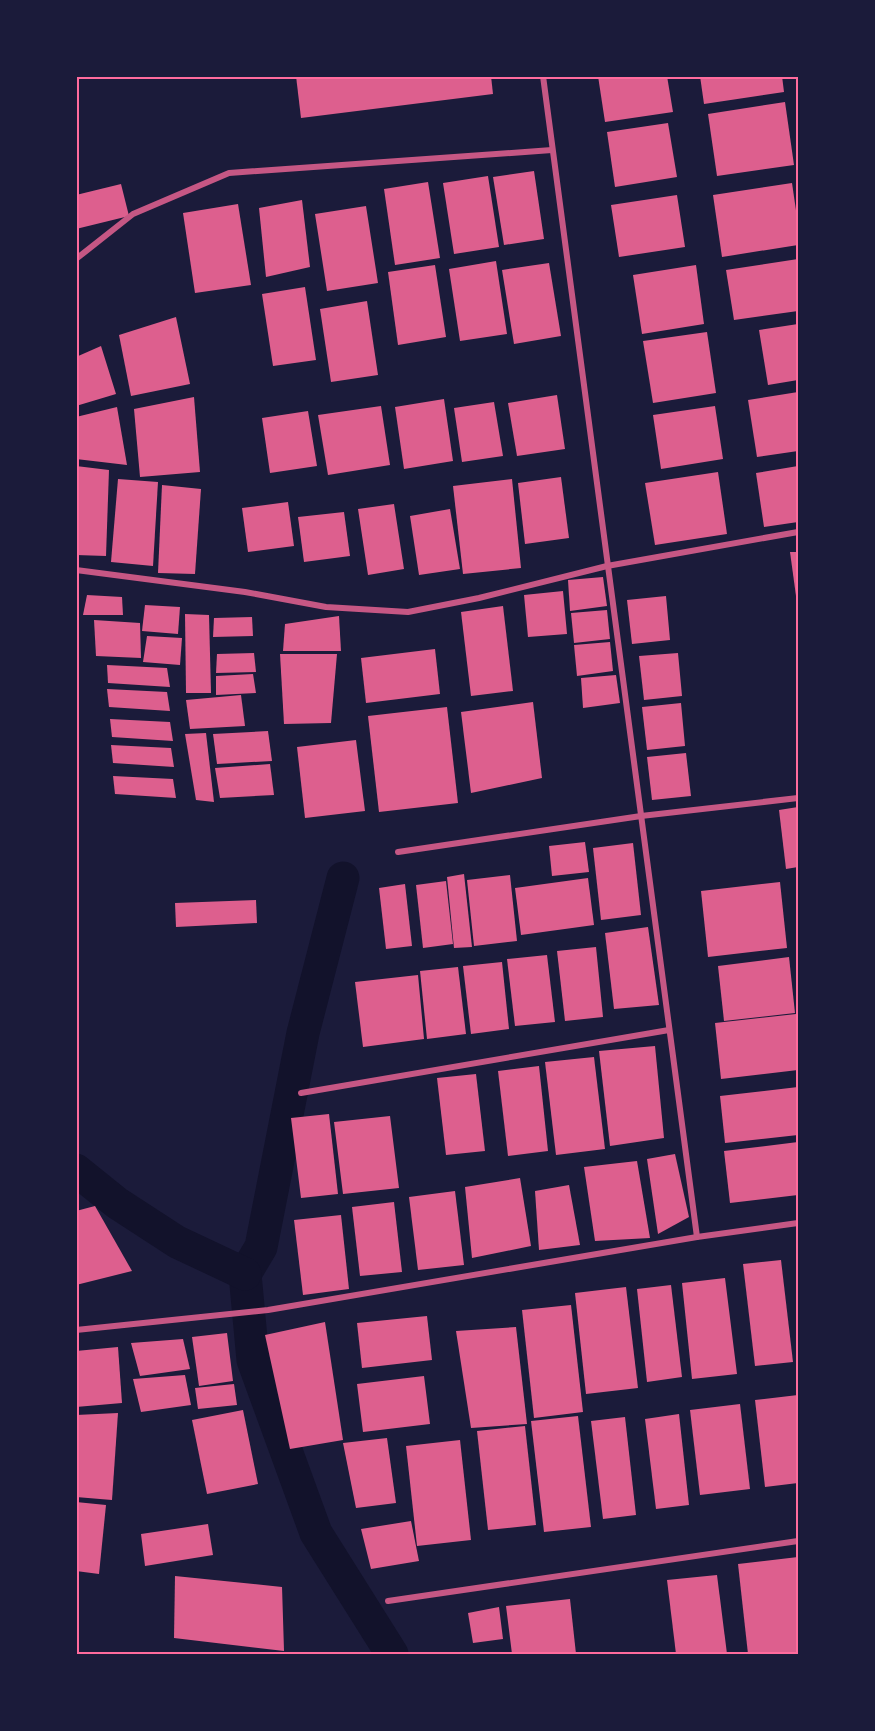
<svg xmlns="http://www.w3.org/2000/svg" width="875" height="1731" font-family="'PT Serif',serif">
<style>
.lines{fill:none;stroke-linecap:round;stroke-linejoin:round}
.canal{stroke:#12122b;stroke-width:33}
.building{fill:#dd5f8e}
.minor{stroke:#c65784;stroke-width:6}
.neatline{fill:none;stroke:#ff6b9d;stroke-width:2}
</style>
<rect width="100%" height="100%" fill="#1b1b3a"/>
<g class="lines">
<g class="canal">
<polyline points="343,878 303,1033 261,1247 245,1274 253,1360 316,1533 392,1654"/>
<polyline points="76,1170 117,1203 177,1242 245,1274"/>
</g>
</g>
<g class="building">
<polygon points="296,76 491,76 493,94 301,118"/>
<polygon points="598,76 667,76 673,112 605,122"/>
<polygon points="700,76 782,76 784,92 704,104"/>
<polygon points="785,102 794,165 717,176 708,114"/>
<polygon points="668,123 677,177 615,187 607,132"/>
<polygon points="534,171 544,239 504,245 493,177"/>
<polygon points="488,176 499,247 454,254 443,183"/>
<polygon points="428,182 440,258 395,265 384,189"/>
<polygon points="792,183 798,224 798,245 722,257 713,195"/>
<polygon points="121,184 129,216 76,229 76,195"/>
<polygon points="677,195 685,247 619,257 611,205"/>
<polygon points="302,200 310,267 266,277 259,208"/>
<polygon points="238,204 251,285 195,293 183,213"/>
<polygon points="366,206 378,283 327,291 315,214"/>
<polygon points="798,259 798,311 734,320 726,270"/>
<polygon points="496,261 507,334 460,341 449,269"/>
<polygon points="549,263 561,336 514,344 502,270"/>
<polygon points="435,265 446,337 398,345 388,272"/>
<polygon points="696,265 704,324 642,334 633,275"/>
<polygon points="305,287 316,360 273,366 262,294"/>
<polygon points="367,301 378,375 331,382 320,309"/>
<polygon points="176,317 190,384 131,396 119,335"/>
<polygon points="798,324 798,380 768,385 759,330"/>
<polygon points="707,332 716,393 653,403 643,341"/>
<polygon points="101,346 116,394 76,406 76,357"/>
<polygon points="798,392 798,451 757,457 748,400"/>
<polygon points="557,395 565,449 517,456 508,403"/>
<polygon points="194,397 200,472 140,477 134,409"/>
<polygon points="444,399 453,461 404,469 395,407"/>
<polygon points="494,402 503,456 462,462 454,408"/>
<polygon points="381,406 390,465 328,475 318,415"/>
<polygon points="715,406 723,459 661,469 653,415"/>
<polygon points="117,407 127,465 76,459 76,417"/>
<polygon points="308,411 317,466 270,473 262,418"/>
<polygon points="76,466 109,470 106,556 76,555"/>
<polygon points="798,466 798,522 764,527 756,473"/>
<polygon points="718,472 727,534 655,545 645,483"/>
<polygon points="561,477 569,538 525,544 518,483"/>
<polygon points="118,479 158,482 153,566 111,562"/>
<polygon points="512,479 521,568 463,574 453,486"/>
<polygon points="162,485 201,489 195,574 158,573"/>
<polygon points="288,502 294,546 248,552 242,508"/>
<polygon points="394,504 404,569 368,575 358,509"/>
<polygon points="450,509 460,569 419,575 410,516"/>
<polygon points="344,512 350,556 304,562 298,517"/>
<polygon points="790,552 798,552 798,596 796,596"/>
<polygon points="603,577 607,606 570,611 568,580"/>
<polygon points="563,591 567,634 528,637 524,595"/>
<polygon points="87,595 122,597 123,615 83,615"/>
<polygon points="666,596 670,640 632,644 627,600"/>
<polygon points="145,605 180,607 178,634 142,631"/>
<polygon points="503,606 513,691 471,696 461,612"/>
<polygon points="607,610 610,639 574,643 571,613"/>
<polygon points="185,614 209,615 211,693 186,693"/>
<polygon points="339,616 341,651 283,651 285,624"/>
<polygon points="252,617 253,636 213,637 214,618"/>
<polygon points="94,620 140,623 141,658 96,656"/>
<polygon points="147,636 182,638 180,665 143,662"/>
<polygon points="610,642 613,671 577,676 574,645"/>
<polygon points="435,649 440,694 366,703 361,658"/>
<polygon points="254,653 256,672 216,673 217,654"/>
<polygon points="678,653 682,696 644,700 639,656"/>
<polygon points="280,654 337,654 331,723 284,724"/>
<polygon points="107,665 167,668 170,687 108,683"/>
<polygon points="253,674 256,693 216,695 216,676"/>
<polygon points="616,675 620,703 583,708 581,678"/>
<polygon points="107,689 167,692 170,711 109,707"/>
<polygon points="241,695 245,726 190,729 186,700"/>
<polygon points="533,702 542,778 471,793 461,712"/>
<polygon points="681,703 685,746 647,750 642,707"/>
<polygon points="447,707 458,803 379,812 368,716"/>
<polygon points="110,719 170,722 173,741 112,737"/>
<polygon points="268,731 272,761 217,764 213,734"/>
<polygon points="206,733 214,802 196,800 185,734"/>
<polygon points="356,740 365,811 305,818 297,747"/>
<polygon points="111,745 171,748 174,767 113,763"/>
<polygon points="686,753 691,796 652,800 647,757"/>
<polygon points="270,764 274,795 220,798 215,768"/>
<polygon points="113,776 173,779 176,798 115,794"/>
<polygon points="798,807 798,867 786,869 779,810"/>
<polygon points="585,842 589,872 552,876 549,846"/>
<polygon points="633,843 641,915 601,920 593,848"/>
<polygon points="464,874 472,947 454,948 447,877"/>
<polygon points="510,875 517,941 474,946 467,880"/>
<polygon points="588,878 594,925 521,935 515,888"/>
<polygon points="446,881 453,944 423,948 416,885"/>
<polygon points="780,882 787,948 708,957 701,891"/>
<polygon points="405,884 412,946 386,949 379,888"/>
<polygon points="256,900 257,923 176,927 175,903"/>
<polygon points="648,927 659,1005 614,1009 605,933"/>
<polygon points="596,947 603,1017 565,1021 557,951"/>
<polygon points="547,955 555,1022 515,1026 507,959"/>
<polygon points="789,957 795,1013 724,1021 718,966"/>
<polygon points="502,962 509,1029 471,1034 463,966"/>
<polygon points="458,967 466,1034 427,1039 420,971"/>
<polygon points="418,975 424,1039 363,1047 355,982"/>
<polygon points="796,1014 798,1070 721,1079 715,1023"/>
<polygon points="655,1046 664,1138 610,1146 599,1051"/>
<polygon points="594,1057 605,1149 556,1155 545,1062"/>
<polygon points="539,1066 548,1151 508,1156 498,1071"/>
<polygon points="476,1074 485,1151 446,1155 437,1078"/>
<polygon points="798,1087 798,1135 725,1143 720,1096"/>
<polygon points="329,1114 338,1194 301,1198 291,1118"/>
<polygon points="390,1116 399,1188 343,1194 334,1122"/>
<polygon points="798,1142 798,1195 730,1203 724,1151"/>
<polygon points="675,1154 689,1217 658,1234 647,1159"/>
<polygon points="637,1161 650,1238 595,1241 584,1167"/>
<polygon points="520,1178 531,1246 472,1258 465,1187"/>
<polygon points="569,1185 580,1245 539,1250 535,1191"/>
<polygon points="455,1191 464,1265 418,1270 409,1197"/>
<polygon points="394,1202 402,1272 360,1276 352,1207"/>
<polygon points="95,1206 132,1271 76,1285 76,1211"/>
<polygon points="341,1215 349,1289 303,1295 294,1220"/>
<polygon points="781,1260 793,1362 755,1366 743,1264"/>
<polygon points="725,1278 737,1374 692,1379 682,1283"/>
<polygon points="671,1285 682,1377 647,1382 637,1289"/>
<polygon points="626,1287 638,1388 586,1394 575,1293"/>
<polygon points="571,1305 583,1412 534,1418 522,1310"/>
<polygon points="427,1316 432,1360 362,1368 357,1323"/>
<polygon points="325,1322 343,1440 290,1449 265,1335"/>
<polygon points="516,1327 527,1424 471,1428 456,1331"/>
<polygon points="227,1333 233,1381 199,1386 192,1337"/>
<polygon points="183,1339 190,1369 140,1376 131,1343"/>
<polygon points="118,1347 122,1403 76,1407 76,1351"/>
<polygon points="185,1375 191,1405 141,1412 133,1379"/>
<polygon points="424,1376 430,1424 363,1432 357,1384"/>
<polygon points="234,1384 237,1405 198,1409 195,1388"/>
<polygon points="798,1395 798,1483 765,1487 755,1400"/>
<polygon points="740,1404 750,1489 700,1495 690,1410"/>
<polygon points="243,1410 258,1484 207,1494 192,1420"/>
<polygon points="118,1413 112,1500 76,1497 76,1415"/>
<polygon points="679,1414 689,1505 656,1509 645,1419"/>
<polygon points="578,1416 591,1527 544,1532 531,1421"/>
<polygon points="625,1417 636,1515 603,1519 591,1421"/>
<polygon points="525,1426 536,1525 488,1530 477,1431"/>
<polygon points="387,1438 396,1503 356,1508 343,1443"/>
<polygon points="460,1440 471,1540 417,1546 406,1446"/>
<polygon points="76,1502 106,1505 99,1574 76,1571"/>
<polygon points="411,1521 419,1561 371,1569 361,1529"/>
<polygon points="208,1524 213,1555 145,1566 141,1534"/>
<polygon points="798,1557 798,1654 748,1654 738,1564"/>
<polygon points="717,1575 727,1654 676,1654 667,1580"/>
<polygon points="175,1576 282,1587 284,1651 174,1638"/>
<polygon points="570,1599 576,1654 512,1654 506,1606"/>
<polygon points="499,1607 503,1639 473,1643 468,1613"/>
</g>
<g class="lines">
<g class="minor">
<polyline points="543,76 697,1237"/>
<polyline points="76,259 133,214 229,173 552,150"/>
<polyline points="76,570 245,592 326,607 408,612 479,598 607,566 798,532"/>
<polyline points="398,852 641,816 798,798"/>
<polyline points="301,1093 669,1030"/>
<polyline points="76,1330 268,1310 697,1237 798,1223"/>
<polyline points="388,1601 798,1541"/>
</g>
</g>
<rect width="875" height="1731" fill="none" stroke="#1b1b3a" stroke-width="156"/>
<rect x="78" y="78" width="719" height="1575" class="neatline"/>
</svg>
